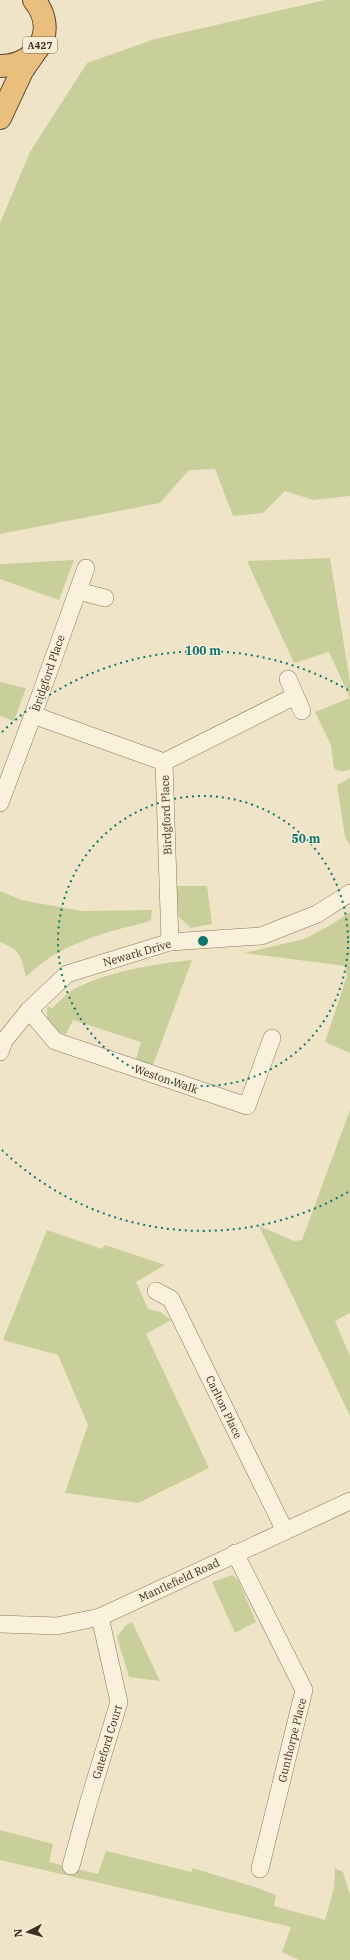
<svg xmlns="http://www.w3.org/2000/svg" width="350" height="1960" font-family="'IBM Plex Serif',serif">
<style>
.green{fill:#c9cf9b}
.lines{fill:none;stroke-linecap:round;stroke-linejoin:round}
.minor-casing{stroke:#8d765c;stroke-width:18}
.trunk-casing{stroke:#5b4430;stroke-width:24}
.minor{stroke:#faf1dc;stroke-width:17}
.trunk{stroke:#eabe7c;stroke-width:22}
.ring{fill:none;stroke:#0f766e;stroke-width:2;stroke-dasharray:2 4}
.labels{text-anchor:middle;stroke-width:3;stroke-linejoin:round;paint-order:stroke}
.shield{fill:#f7eed8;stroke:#756857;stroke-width:1}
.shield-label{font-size:10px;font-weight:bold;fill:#3d2e20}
.street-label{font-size:11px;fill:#3d2e20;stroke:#f7eed8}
.centre{fill:#0f766e;stroke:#f7eed8;stroke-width:2}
.ring-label{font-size:12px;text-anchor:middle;font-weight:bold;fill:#0f766e;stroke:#f7eed8;stroke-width:3;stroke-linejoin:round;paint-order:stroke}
</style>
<rect width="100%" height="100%" fill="#f0e4c8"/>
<g class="green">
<polygon points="325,0 350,0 350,496 313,500 285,491 263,513 233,516 215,469 189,470 160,503 0,534 0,223 30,152 87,63 155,39"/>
<polygon points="330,558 350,682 350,698 329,652 294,663 247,561"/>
<polygon points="74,560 59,600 0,579 0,564"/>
<polygon points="0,682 26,688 14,721 0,716"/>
<path d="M350,698V769C345,772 338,772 334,768L331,745L315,712Z"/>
<polygon points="350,778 350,845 345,837 337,785"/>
<polygon points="174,886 207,886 212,924 191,928 179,917"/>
<path d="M0,891L21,900L82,911L152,910L151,921C107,932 59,943 26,977C21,956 21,950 0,942Z"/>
<polygon points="350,912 350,1053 325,1042 347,976 345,966 244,953 304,939 331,925"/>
<path d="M192,960L153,1065L147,1067L136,1059L141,1042L73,1020L66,1034C53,1033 43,1018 48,1006L52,1008C60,1001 68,992 76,988C111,971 154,964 192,960Z"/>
<polygon points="350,1110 350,1313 335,1321 350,1356 350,1416 259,1226 294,1241 302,1240"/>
<polygon points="47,1230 102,1249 105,1245 165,1265 136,1282 148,1309 160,1312 171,1320 146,1334 209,1468 138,1503 65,1493 88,1425 58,1355 3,1340"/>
<polygon points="233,1575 239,1582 256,1622 235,1633 212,1582"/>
<polygon points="132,1622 160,1681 129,1677 117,1637 125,1626"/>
<path d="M0,1830L53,1844L49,1862L98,1874L106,1851L191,1872L193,1868C221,1877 249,1884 276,1895L274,1906L325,1920L334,1888L335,1868L343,1872L350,1895V1960H299L282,1952L291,1927L0,1860Z"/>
</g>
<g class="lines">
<defs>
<g id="minor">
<polyline points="86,568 33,715 164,762"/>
<polyline points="78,591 105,598"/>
<polyline points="288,679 302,711"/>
<polyline points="0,803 33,715"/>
<polyline points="170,942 164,762 295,696"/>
<polyline points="29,1010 55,1041 247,1106 272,1038"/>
<polyline points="0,1052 4,1041 29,1010 67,974 170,942 261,936 317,914 350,893"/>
<polyline points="156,1291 171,1299 285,1531"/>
<polyline points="235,1553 304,1690 260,1869"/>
<polyline points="0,1624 57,1626 100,1617 350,1501"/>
<polyline points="71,1866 88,1804 119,1702 100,1617"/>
</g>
<g id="trunk">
<path d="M0,66C37,66 59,31 34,0"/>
<polyline points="0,118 22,71 33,55"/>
</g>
</defs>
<use href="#minor" class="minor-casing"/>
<use href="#trunk" class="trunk-casing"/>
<use href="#minor" class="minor"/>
<use href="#trunk" class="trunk"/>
</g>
<g class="ring">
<circle cx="203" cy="941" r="145"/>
<path d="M348 1192A290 290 0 0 1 2 1150M2 732A290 290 0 0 1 348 690"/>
</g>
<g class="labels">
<rect class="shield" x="23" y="37" width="34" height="16" rx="3"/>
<g class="shield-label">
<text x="40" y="49">A427</text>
</g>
<g class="street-label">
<text transform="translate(48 673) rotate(-71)" y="4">Bridgford Place</text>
<text transform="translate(166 815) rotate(-92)" y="4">Birdgford Place</text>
<text transform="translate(137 953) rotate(-16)" y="4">Newark Drive</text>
<text transform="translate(166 1079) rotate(19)" y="4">Weston Walk</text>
<text transform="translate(224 1407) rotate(64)" y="4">Carlton Place</text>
<text transform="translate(179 1580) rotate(-25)" y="4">Mantlefield Road</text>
<text transform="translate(292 1740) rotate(-76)" y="4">Gunthorpe Place</text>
<text transform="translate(107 1742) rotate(-73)" y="4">Gateford Court</text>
</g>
</g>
<circle cx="203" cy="941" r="6" class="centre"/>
<g class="ring-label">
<text x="203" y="655">100 m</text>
<text x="306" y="843">50 m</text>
</g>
<g transform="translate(28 1932) rotate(264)" stroke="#f7eed8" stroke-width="3" paint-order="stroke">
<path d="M0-3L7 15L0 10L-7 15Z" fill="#3d2e20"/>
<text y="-6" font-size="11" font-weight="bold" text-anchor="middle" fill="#3d2e20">N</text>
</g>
</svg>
